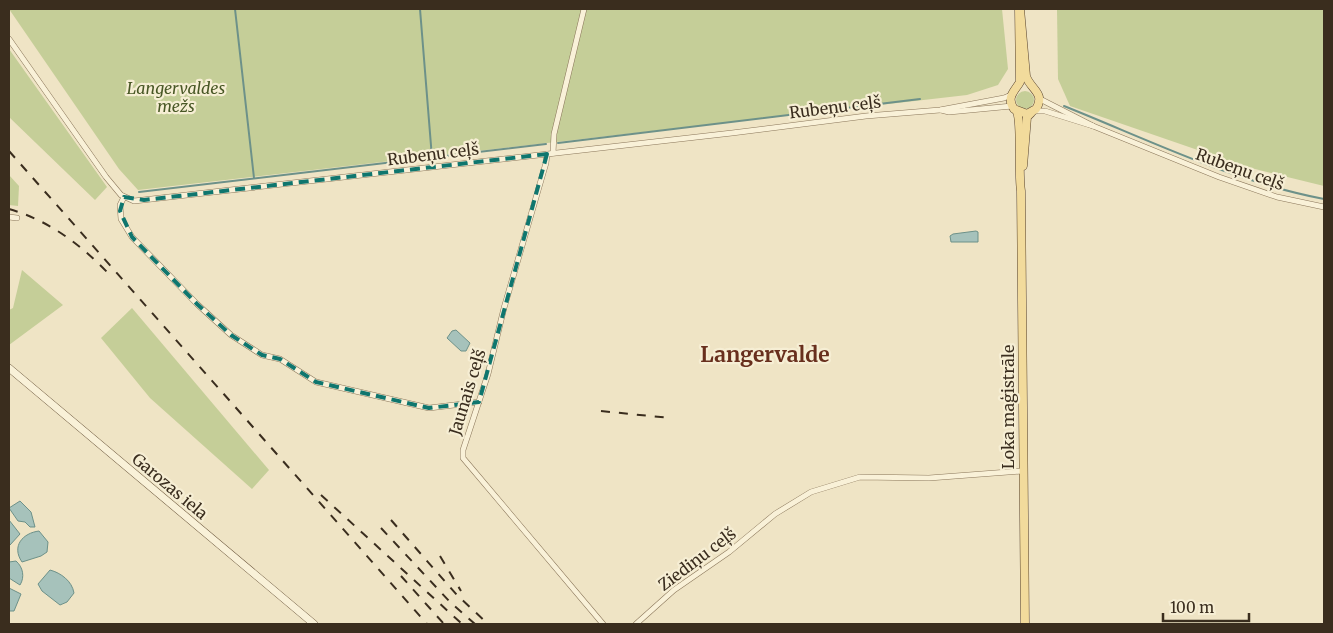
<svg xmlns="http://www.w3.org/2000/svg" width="1333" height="633" font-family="Merriweather,serif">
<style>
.green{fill:#c5ce98}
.water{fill:#a6c2bb;stroke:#6d9189}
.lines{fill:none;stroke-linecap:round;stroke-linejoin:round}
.stream{stroke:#6d9189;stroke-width:2}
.minor-casing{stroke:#8a765a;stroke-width:6}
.secondary-casing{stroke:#6c573d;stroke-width:8}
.primary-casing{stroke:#58432e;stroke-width:9}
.minor{stroke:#f9f1d8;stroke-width:5}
.secondary{stroke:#f9f1d8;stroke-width:7}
.primary{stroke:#f2db9c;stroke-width:8}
.rail{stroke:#3a2d1e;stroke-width:2;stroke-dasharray:9 9;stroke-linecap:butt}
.marked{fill:none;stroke:#0f766e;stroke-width:4;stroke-dasharray:10 6;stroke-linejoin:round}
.labels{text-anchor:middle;stroke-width:4.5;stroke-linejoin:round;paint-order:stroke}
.park-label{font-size:16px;font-style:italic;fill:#485725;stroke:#f6eed4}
.street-label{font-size:16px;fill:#3a2d1e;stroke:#f6eed4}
.district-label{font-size:21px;font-weight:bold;fill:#682f1d;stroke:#f6eed4}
</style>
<rect width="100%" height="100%" fill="#efe4c5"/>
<g class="green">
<polygon points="9,9 1002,9 1008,69 998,85 967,95 138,190 119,169"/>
<polygon points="1057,9 1324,9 1324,186 1247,167 1070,106 1058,79"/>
<polygon points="9,49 107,187 95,200 9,117"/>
<circle cx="1025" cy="100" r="9"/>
<polygon points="9,175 19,186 18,206 9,205"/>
<polygon points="22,270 63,305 9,345 9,310 13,308"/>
<polygon points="132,308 269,470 252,489 150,398 101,338"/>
</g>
<g class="water">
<polygon points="976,231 978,232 978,242 951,242 950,236 953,234"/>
<polygon points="456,330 470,343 466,351 461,351 447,338 452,331"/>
<polygon points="20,501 31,512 35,527 30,527 25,522 18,521 9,508"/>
<polygon points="9,520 20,534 10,545 9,545"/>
<path d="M39,531L48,542L47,552L41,556L22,562C11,546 23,533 39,531Z"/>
<path d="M16,561C23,567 25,577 20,585L9,578V562Z"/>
<path d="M50,570C61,573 72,581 74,593L67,602L60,605L42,591L38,584Z"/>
<polygon points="9,588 21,594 14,611 9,611"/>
</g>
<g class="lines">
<g class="stream">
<polyline points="235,9 254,178"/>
<polyline points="420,9 432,158"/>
<path d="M1064,106C1149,140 1234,182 1324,199"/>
<polyline points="558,143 920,99"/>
<polyline points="139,192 546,144"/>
</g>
<defs>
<g id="minor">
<polyline points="9,39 106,177 121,195 134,201 732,133 866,116 940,110 1004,98 1011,95"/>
<polyline points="1040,99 1093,126 1219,177 1277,197 1324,207"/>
<polyline points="941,110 949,112 1012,106"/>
<polyline points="1034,111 1045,111 1093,126"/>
<polyline points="553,153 554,134 584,9"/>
<polyline points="547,154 546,163 504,308 488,374 463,450 463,458 603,624"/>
<polyline points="124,197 120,205 121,219 132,237 197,304 231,335 262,355 280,359 316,382 429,408 479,402"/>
<polyline points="9,217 17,218"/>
<polyline points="636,624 674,590 729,552 775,514 811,492 860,477 929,478 1022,471"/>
</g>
<polyline id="secondary" points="9,368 314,624"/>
<g id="primary">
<path d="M1019,9L1020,82C1014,92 1006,97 1014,109L1027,114L1036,109C1046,93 1030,89 1026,76L1020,9"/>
<path d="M1017,112C1022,123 1018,173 1021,191L1025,624"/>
<polyline points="1023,166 1027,117 1031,113"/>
</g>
</defs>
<use href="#minor" class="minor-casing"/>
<use href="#secondary" class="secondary-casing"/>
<use href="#primary" class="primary-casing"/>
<use href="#minor" class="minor"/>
<use href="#secondary" class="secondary"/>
<use href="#primary" class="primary"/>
<g class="rail">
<polyline points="9,151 427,624"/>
<path d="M9,209C48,220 80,244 108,273"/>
<polyline points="601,411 670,418"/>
<polyline points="321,495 462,624"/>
<polyline points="391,520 457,595 488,624"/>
<polyline points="381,528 450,602 475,624"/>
<polyline points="440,556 461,591"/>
<polyline points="401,576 444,624"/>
</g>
</g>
<path class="marked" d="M547,154L479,402L429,408L316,382L280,359L262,355L231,335L197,304L132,237L120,211L124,197L144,200Z"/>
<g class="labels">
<g class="park-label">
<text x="176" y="94">Langervaldes<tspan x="176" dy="18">mežs</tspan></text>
</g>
<g class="street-label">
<text transform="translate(835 107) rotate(-7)" y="6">Rubeņu ceļš</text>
<text transform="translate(433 154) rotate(-7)" y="6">Rubeņu ceļš</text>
<text transform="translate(1240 169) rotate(20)" y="6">Rubeņu ceļš</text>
<text transform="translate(467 392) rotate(-73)" y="6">Jaunais ceļš</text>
<text transform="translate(1008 407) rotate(-90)" y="6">Loka maģistrāle</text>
<text transform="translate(170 486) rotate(40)" y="6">Garozas iela</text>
<text transform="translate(697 559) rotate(-37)" y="6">Ziediņu ceļš</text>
</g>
<g class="district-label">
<text x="765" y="362">Langervalde</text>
</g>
</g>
<rect width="1333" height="633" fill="none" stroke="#3a2d1e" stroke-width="20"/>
<path d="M1163 613v8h86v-8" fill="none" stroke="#3a2d1e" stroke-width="2.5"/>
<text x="1170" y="613" font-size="15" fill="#3a2d1e" stroke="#f6eed4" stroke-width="4" paint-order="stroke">100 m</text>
</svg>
